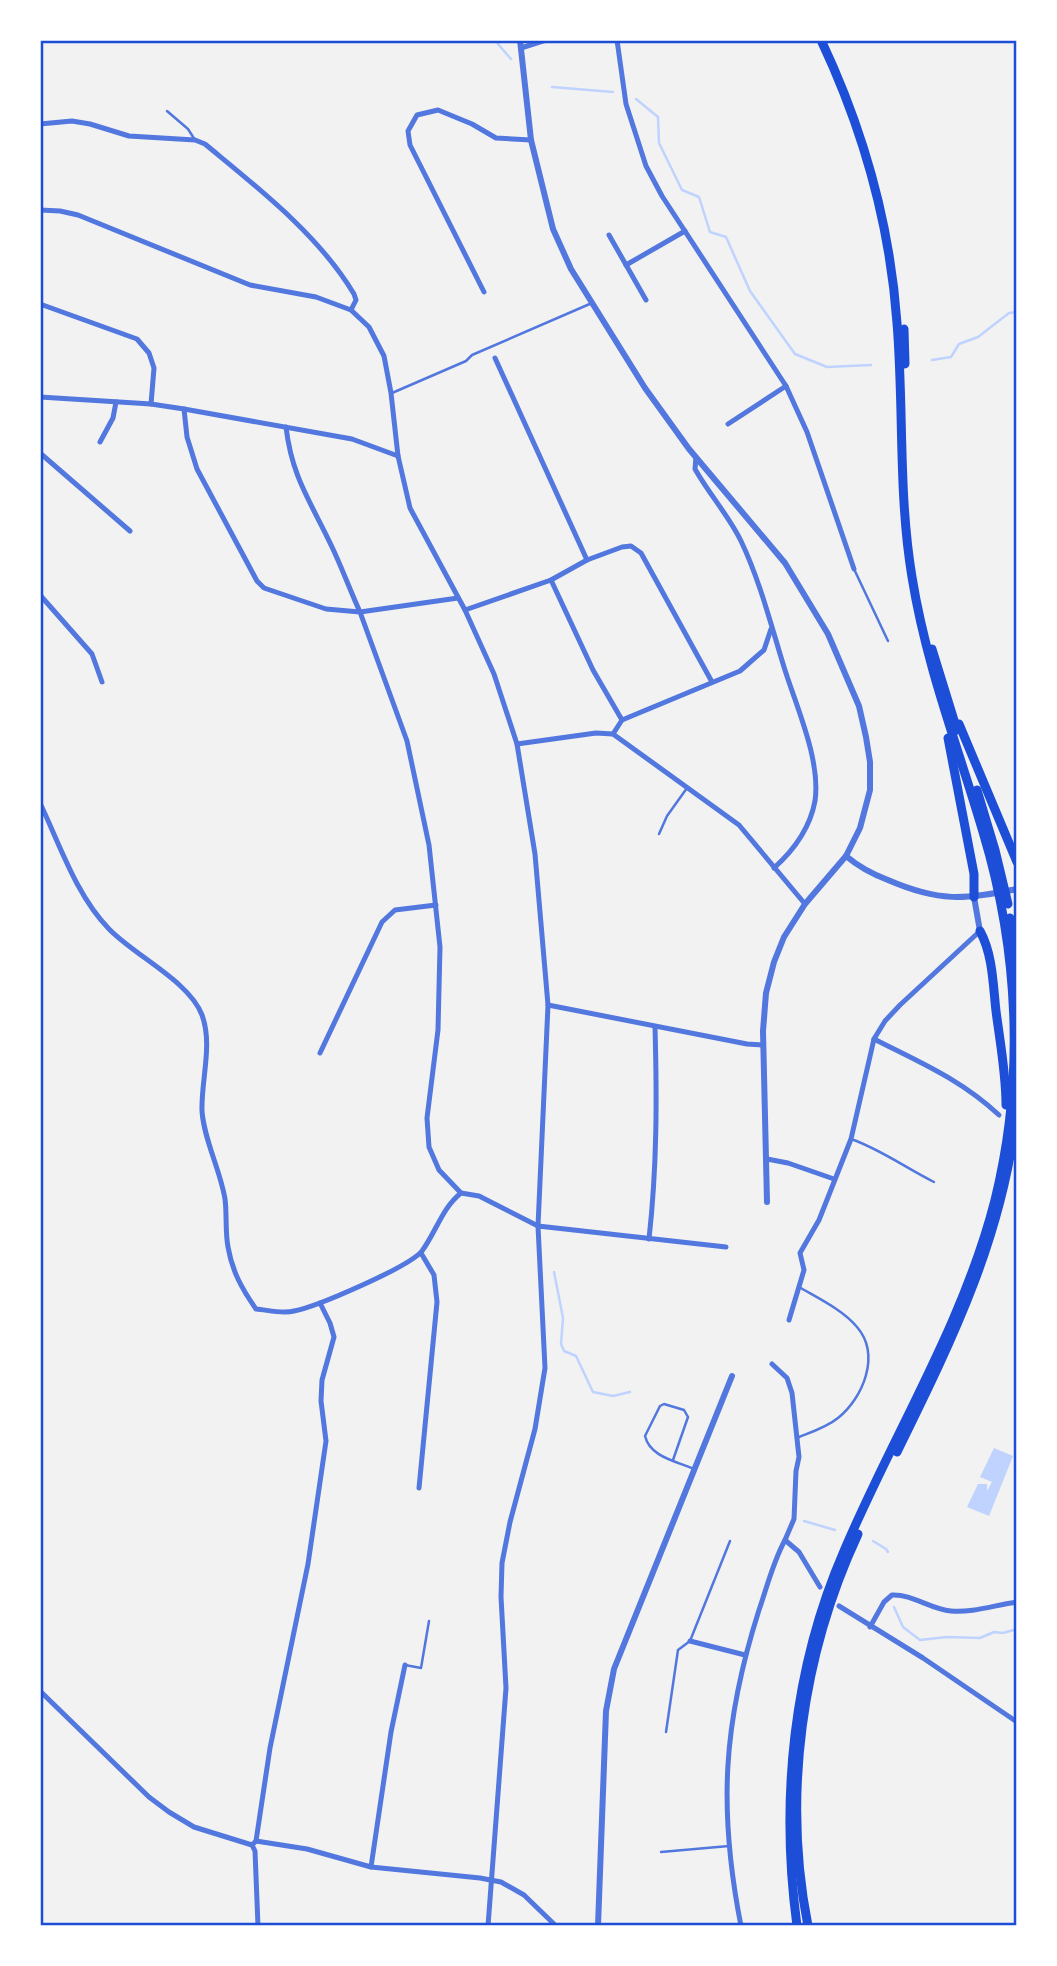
<svg xmlns="http://www.w3.org/2000/svg" width="1057" height="1966" font-family="Manrope,sans-serif">
<style>
.water{fill:#bfd3fe}
.lines{fill:none;stroke-linecap:round;stroke-linejoin:round}
.stream{stroke:#bfd3fe;stroke-width:2.5}
.service{stroke:#5277de;stroke-width:2.5}
.minor{stroke:#5277de;stroke-width:5}
.tertiary{stroke:#5277de;stroke-width:6}
.trunk{stroke:#1d4ed8;stroke-width:9}
.neatline{fill:none;stroke:#1d4ed8;stroke-width:2.5}
</style>
<rect width="100%" height="100%" fill="#f2f2f2"/>
<polygon class="water" points="994,1448 1013,1456 989,1516 967,1507 978,1484 987,1484 987,1491 992,1482 980,1477"/>
<g class="lines">
<g class="stream">
<polyline points="498,40 498,44 511,59"/>
<polyline points="552,87 613,92"/>
<polyline points="636,99 658,117 659,143 682,190 699,197 710,232 726,237 750,291 795,354 827,367 871,365"/>
<polyline points="932,360 951,357 959,344 978,337 1009,313 1017,312"/>
<polyline points="554,1272 563,1318 561,1344 564,1351 576,1356 593,1392 613,1396 630,1392"/>
<polyline points="804,1521 835,1530"/>
<polyline points="873,1541 886,1549 888,1552"/>
<polyline points="894,1607 903,1627 920,1640 947,1637 980,1638 994,1632 1003,1633 1017,1629"/>
</g>
<g class="service">
<polyline points="167,111 188,129 195,140"/>
<polyline points="392,393 466,361 472,355 592,303"/>
<polyline points="854,569 888,641"/>
<polyline points="659,834 667,816 687,788"/>
<path d="M851,1139C880,1149 906,1168 934,1182"/>
<path d="M799,1437C812,1432 827,1427 838,1418C863,1398 881,1355 857,1327C843,1310 818,1298 799,1287"/>
<path d="M673,1460L688,1417L684,1410L664,1404L660,1406L645,1436C650,1457 676,1461 694,1469"/>
<polyline points="405,1665 421,1668 429,1621"/>
<polyline points="666,1732 678,1650 690,1641 730,1541"/>
<polyline points="661,1852 729,1846"/>
</g>
<g class="minor">
<polyline points="617,40 626,104 646,166 662,196 786,386 807,432 854,569"/>
<polyline points="521,48 546,40"/>
<path d="M40,124L72,121L90,124L129,136L195,140L205,144C258,188 318,234 354,294L356,300L351,310"/>
<polyline points="40,210 60,211 78,215 250,285 316,297 351,310 369,327 384,356 391,393 398,456 410,508 465,610 494,674 517,744 535,854 548,1005 538,1226 545,1368 535,1429 510,1522 502,1563 501,1597 506,1688 488,1926"/>
<polyline points="609,235 646,300"/>
<polyline points="626,265 685,231"/>
<polyline points="484,292 410,145 408,131 417,115 438,110 472,124 496,138 531,140"/>
<polyline points="40,304 137,339 149,353 154,368 151,404"/>
<polyline points="495,358 587,560"/>
<polyline points="40,397 151,404 184,409 352,439 398,456"/>
<polyline points="184,409 187,437 197,469 257,581 264,588 326,609 360,612 407,741 429,845 440,947 438,1030 427,1118 429,1147 439,1170 461,1193"/>
<polyline points="728,424 786,386"/>
<path d="M286,427C292,478 311,502 332,547C342,568 350,590 360,612L458,598"/>
<polyline points="100,442 113,418 116,402"/>
<polyline points="40,453 130,531"/>
<path d="M696,457L695,469C709,494 729,516 741,541C760,581 771,625 784,667C796,706 821,760 815,801C810,828 794,850 774,868"/>
<polyline points="551,580 593,670 622,720"/>
<polyline points="40,595 92,654 102,682"/>
<polyline points="465,610 551,580 587,560 622,547 631,546 641,553 712,682"/>
<polyline points="613,734 622,720 740,671 764,650 771,629"/>
<polyline points="517,744 596,733 613,734 739,825 805,904"/>
<path d="M40,803C60,845 76,895 109,929C135,956 189,981 202,1015C213,1045 201,1080 202,1111C204,1140 220,1169 225,1199C227,1214 225,1231 228,1247C232,1271 242,1289 256,1309C268,1310 282,1314 294,1311C316,1307 409,1267 422,1251C436,1232 442,1208 461,1193L479,1196L538,1226L726,1247"/>
<polyline points="548,1005 747,1044 763,1045"/>
<path d="M874,1039C921,1063 960,1079 999,1115"/>
<polyline points="320,1053 382,922 395,910 436,905"/>
<polyline points="767,1159 788,1163 834,1179"/>
<path d="M649,1239C657,1167 657,1099 655,1027"/>
<polyline points="789,1320 804,1270 800,1253 819,1220 851,1139 874,1039 885,1021 900,1005 980,931"/>
<polyline points="772,1364 787,1378 792,1393 799,1457 796,1471 794,1519 785,1540 799,1552 820,1587"/>
<polyline points="419,1488 437,1302 434,1275 421,1253"/>
<polyline points="839,1606 923,1658 1017,1722"/>
<path d="M870,1627L884,1602L892,1595C912,1594 930,1609 951,1611C972,1613 995,1605 1017,1602"/>
<polyline points="690,1641 745,1655"/>
<polyline points="40,1691 149,1797 169,1812 194,1827 252,1845"/>
<polyline points="256,1841 307,1849 371,1867 480,1878 501,1882 524,1895 556,1926"/>
<polyline points="371,1867 391,1732 405,1665"/>
<polyline points="258,1926 255,1851 252,1845 256,1841 270,1748 308,1564 326,1441 321,1401 322,1380 334,1337 330,1323 320,1303"/>
<path d="M741,1926C718,1809 723,1723 759,1610C767,1587 773,1562 785,1540"/>
</g>
<g class="tertiary">
<polyline points="520,40 531,140 553,229 571,269 645,388 689,449 785,563 828,634 859,706 866,737 870,762 870,790 860,828 846,856 805,904 784,937 774,962 766,993 763,1031 767,1202"/>
<path d="M846,856C859,867 872,874 888,880C939,902 964,900 1017,889"/>
<polyline points="974,897 980,931"/>
<polyline points="598,1926 606,1711 614,1669 732,1376"/>
</g>
<g class="trunk">
<polyline points="904,329 905,364"/>
<polyline points="932,649 957,730"/>
<polyline points="959,724 1017,862"/>
<polyline points="948,738 974,874 974,897"/>
<polyline points="977,790 995,850 1008,904"/>
<polyline points="1010,918 1017,968"/>
<path d="M980,931C993,955 993,985 996,1011C1000,1042 1006,1073 1006,1105"/>
<path d="M897,1452C953,1338 1003,1237 1017,1109"/>
<path d="M797,1926C780,1800 793,1668 844,1551C894,1433 963,1325 995,1200C1025,1079 1019,951 983,832C958,747 926,665 912,577C898,493 904,408 897,323C890,224 863,129 821,40"/>
<path d="M808,1926C782,1795 802,1654 858,1534"/>
</g>
</g>
<rect width="1057" height="1966" fill="none" stroke="#ffffff" stroke-width="84"/>
<rect x="42" y="42" width="973" height="1882" class="neatline"/>
</svg>
